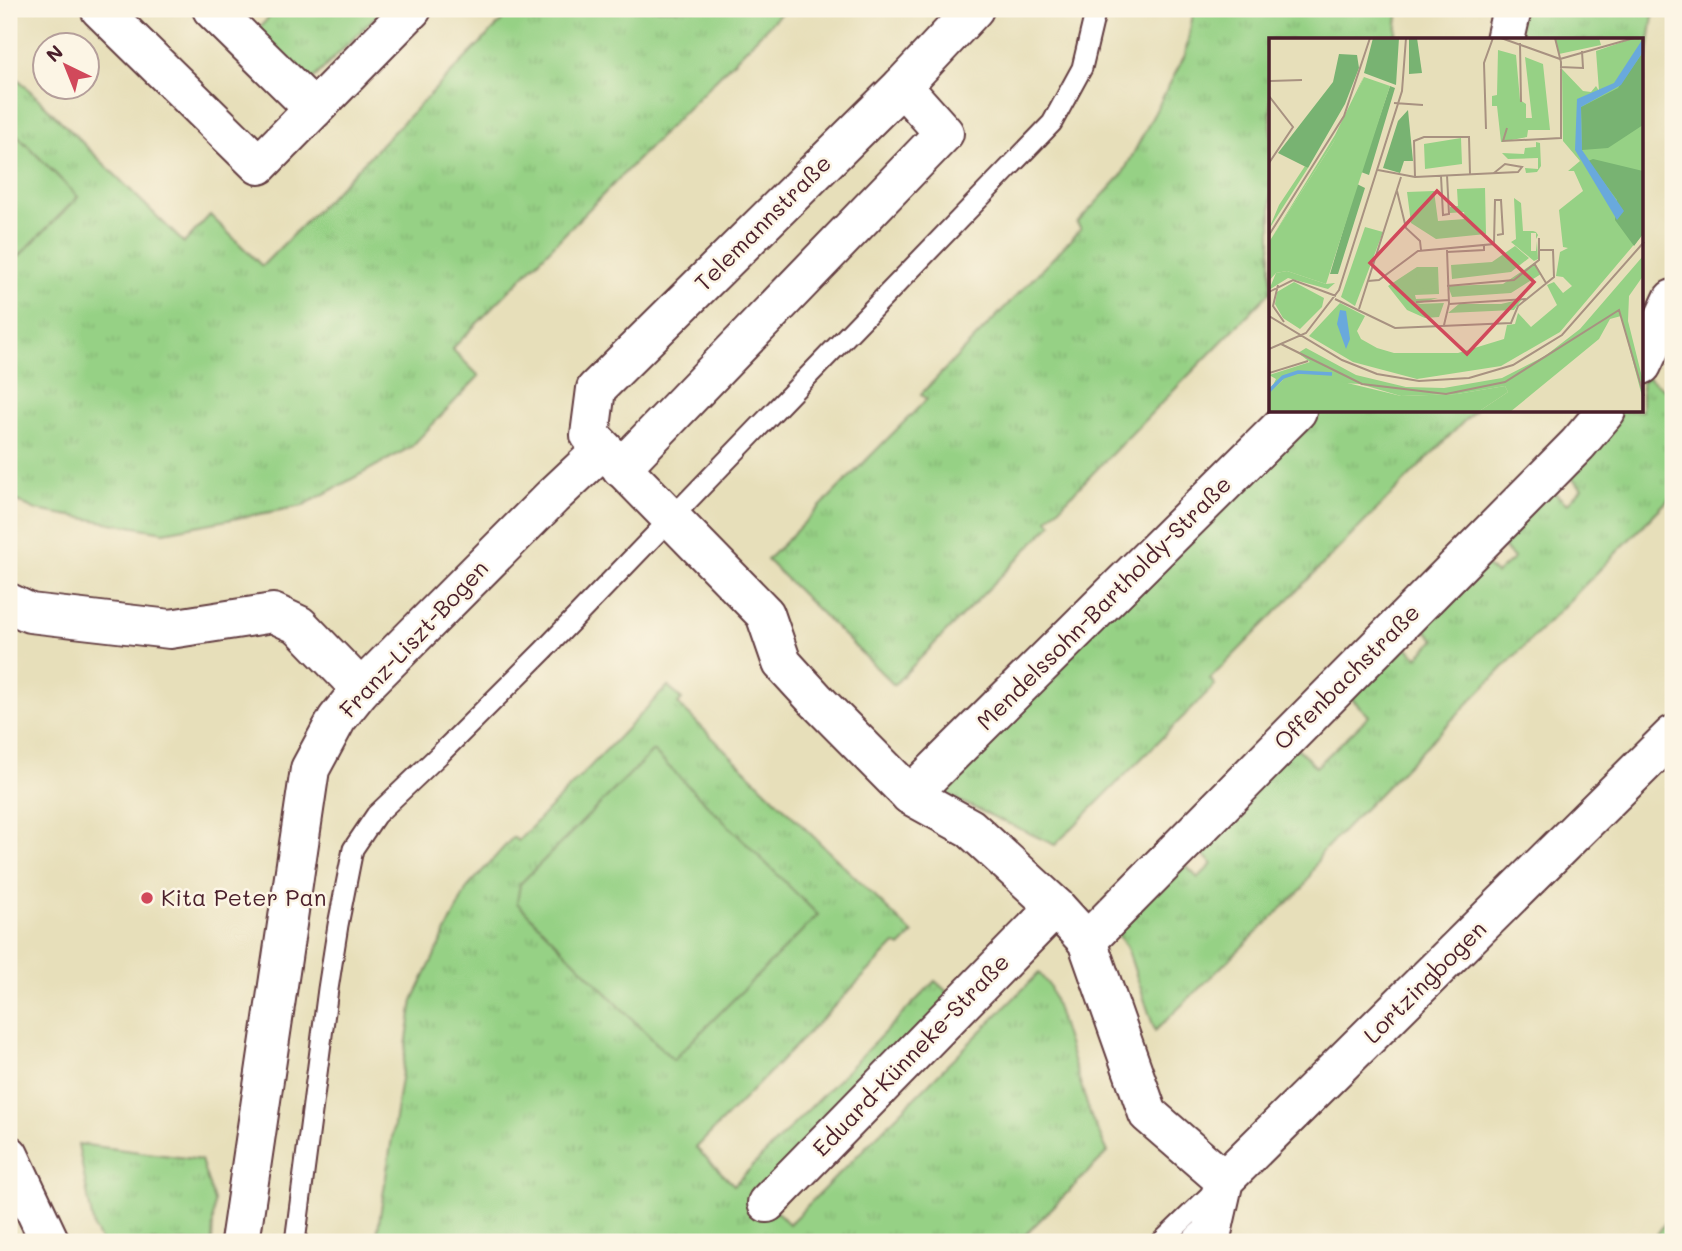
<svg xmlns="http://www.w3.org/2000/svg" width="1682" height="1251" font-family="Mali,sans-serif">
<style>
.grass{fill:url(#grass-tufts);stroke:#707858;stroke-width:2}
.garden{fill:#96d185;stroke:#707858;stroke-width:2}
.lines{fill:none;stroke-linecap:round;stroke-linejoin:round}
.service-casing{stroke:#623c40;stroke-width:23}
.minor-casing{stroke:#623c40;stroke-width:42}
.service{stroke:#fff;stroke-width:19}
.minor{stroke:#fff;stroke-width:38}
.poi-dot{fill:#d1495b;stroke:#fcf5e5;stroke-width:2.5}
.labels{text-anchor:middle;stroke-width:5;stroke-linejoin:round;paint-order:stroke}
.street-label{font-size:23px;fill:#4a1f2b;stroke:#fcf5e5}
.poi-label{font-size:23px;fill:#4a1f2b;stroke:#fcf5e5;text-anchor:start}
.inset-river{fill:none;stroke:#69a9dc;stroke-width:3.5}
.inset-road{fill:none;stroke:#a89281;stroke-width:2}
.view{fill:#d1495b;fill-opacity:0.15;stroke:#d1495b;stroke-width:3.5}
.inset-edge{fill:none;stroke:#4a1f2b;stroke-width:3.5}
</style>
<defs>
<pattern id="grass-tufts" width="24" height="20" patternUnits="userSpaceOnUse" patternTransform="scale(1.75)"><rect width="24" height="20" fill="#96d185"/><path d="M3 7l-1-3M5 7V3M7 7l1-3M15 17l-1-3M17 17v-4M19 17l1-3" fill="none" stroke="#83b373"/></pattern>
</defs>
<rect width="100%" height="100%" fill="#fcf5e5"/>
<filter id="ink" filterUnits="userSpaceOnUse"><feTurbulence type="fractalNoise" baseFrequency=".0143" numOctaves="2"/><feDisplacementMap in="SourceGraphic" scale="14" xChannelSelector="R" yChannelSelector="G"/><feConvolveMatrix kernelMatrix="1 2 1 2 8 2 1 2 1" color-interpolation-filters="sRGB"/></filter>
<filter id="wash" filterUnits="userSpaceOnUse"><feTurbulence type="fractalNoise" baseFrequency=".00686" numOctaves="4" result="noise"/><feDisplacementMap in="SourceGraphic" scale="28" xChannelSelector="R" yChannelSelector="G"/><feGaussianBlur stdDeviation="1.57" result="paint"/><feColorMatrix in="noise" values="0 0 0 0 0 0 0 0 0 0 0 0 0 0 0 0 0 1.4 0 .05"/><feComposite in="paint" operator="in"/></filter>
<g filter="url(#wash)">
<rect width="100%" height="100%" fill="#e7dfba"/>
<g class="grass">
<polygon points="277,9 383,9 309,83 255,32"/>
<polygon points="491,9 785,9 452,349 479,376 411,447 302,506 164,532 36,510 9,497 9,266 78,197 9,127 9,70 184,243 210,215 262,266 502,21"/>
<polygon points="1194,9 1399,9 1395,40 1271,40 1271,291 1048,519 1052,524 894,685 767,560 927,399 921,394 1081,229 1077,223 1122,175 1185,55"/>
<polygon points="1512,9 1654,9 1642,90 1642,40 1505,40"/>
<polygon points="1647,377 1667,391 1673,383 1673,495 1322,852 1304,887 1155,1031 1126,945 1113,930 1180,860 1198,878 1212,864 1195,846 1295,746 1316,767 1369,716 1346,693 1399,639 1417,657 1435,640 1417,621 1479,558 1496,574 1514,558 1496,540 1548,487 1567,504 1582,488 1565,471 1618,411 1642,411 1642,383"/>
<polygon points="1297,411 1474,411 1210,679 1215,685 1055,845 957,800 925,781"/>
<polygon points="668,686 682,700 678,704 913,934 900,947 895,944 696,1148 734,1185 935,981 952,996 775,1210 789,1224 1039,973 1050,987 1091,1117 1108,1152 1018,1242 376,1242 413,1000 467,888 513,837 518,841"/>
<polygon points="78,1144 201,1160 214,1201 212,1242 101,1242 94,1229"/>
<polygon points="1673,1211 1673,1242 1652,1242"/>
</g>
<g class="garden">
<polygon points="9,127 78,197 9,266"/>
<polygon points="653,751 818,915 673,1060 517,903 520,884"/>
</g>
</g>
<g filter="url(#ink)">
<g class="lines">
<defs>
<g id="service">
<polyline points="295,1242 328,989 338,925 353,849 376,815 439,755 543,651 1052,123 1082,68 1096,9"/>
<polyline points="1161,1242 1215,1190"/>
</g>
<g id="minor">
<polyline points="100,9 259,165 314,109 212,9"/>
<polyline points="974,9 902,86 596,389 590,435 765,614 782,663 815,699 910,795 970,828 1056,907 1087,941 1148,1114 1224,1180"/>
<polyline points="1505,40 1512,9"/>
<polyline points="314,109 412,9"/>
<polyline points="1642,365 1673,299"/>
<polyline points="621,468 944,133 902,86"/>
<polyline points="9,603 30,613 170,629 273,613 299,625 361,689"/>
<polyline points="910,795 1297,411"/>
<polyline points="1087,941 1578,444 1606,411"/>
<polyline points="9,1155 50,1242"/>
<polyline points="767,1203 1056,907"/>
<polyline points="240,1242 310,769 337,719 361,689 552,497 603,449"/>
<polyline points="1202,1242 1212,1233 1224,1180 1673,735"/>
</g>
</defs>
<use href="#service" class="service-casing"/>
<use href="#minor" class="minor-casing"/>
<use href="#service" class="service"/>
<use href="#minor" class="minor"/>
</g>
</g>
<circle class="poi-dot" cx="147" cy="898" r="7"/>
<g class="labels">
<g class="street-label">
<text transform="translate(763 223) rotate(-45)" y="8">Telemannstraße</text>
<text transform="translate(1104 603) rotate(-45)" y="8">Mendelssohn-Bartholdy-Straße</text>
<text transform="translate(414 639) rotate(-47)" y="8">Franz-Liszt-Bogen</text>
<text transform="translate(1347 677) rotate(-45)" y="8">Offenbachstraße</text>
<text transform="translate(1425 982) rotate(-45)" y="8">Lortzingbogen</text>
<text transform="translate(911 1055) rotate(-46)" y="8">Eduard-Künneke-Straße</text>
</g>
<g class="poi-label">
<text x="161" y="906">Kita Peter Pan</text>
</g>
</g>
<g transform="translate(1269 38)">
<rect width="374" height="374" fill="#e7dfba"/>
<path d="M286,0H330L332,7L290,16ZM365,0L374,2V196L291,294L232,328L148,341L84,324L40,298L71,265L96,278L88,293L92,301L108,310L125,315H189L235,301L238,287L246,286L249,275L262,289L288,267L278,247L285,244L294,255L303,248L294,239L287,238L291,214L299,210L294,209L290,172L314,153L305,133H299L311,123L294,103L293,31L314,53L322,54L327,48L330,53L327,13ZM229,12L247,17L251,62L257,66V80H263L256,19L274,26L281,92H259L258,99L232,104L228,68H223V58L228,57ZM95,38L77,82L64,105L0,204L66,97ZM192,100L193,126L156,131L155,106ZM267,104L271,105L272,128L268,134L257,135L256,130L269,131V120L239,121L233,115L255,116L256,110L267,109ZM36,128L39,130L0,191L10,167ZM216,150L217,196L167,201L142,185L138,154L165,153L169,183L196,181L195,174L181,175V169L189,168L188,151ZM245,160L252,165L254,193H264L267,194L269,197L267,201V195H262V213H267L268,203L269,221L265,223L242,204L247,201ZM96,189L114,194L86,268L72,259ZM246,208L260,220L242,234L183,241L182,227L223,224ZM374,218V238L360,258L359,283L374,343V362L352,278L341,281L330,301L241,374H209L239,354L236,348L188,356L132,358L91,346L14,342L0,355L7,341L0,337L41,324L29,315L37,310L87,337L137,349L175,350L233,340L276,318L311,291ZM265,225L272,236L242,255L183,259L179,248L234,246ZM148,229H169L170,256L146,257L147,261L169,260L148,266L175,265L170,279L156,280L138,272L119,248ZM18,233L57,246L66,245L59,251L19,240L0,252L7,235ZM25,244L55,260L53,269L31,291L14,280L6,266L8,254ZM253,261L245,272L179,275L190,266H232Z" fill="#96d185"/>
<path d="M104,0H130L127,47L95,35ZM140,0H148L153,35L140,36ZM374,14V87L339,110L313,112L312,69L349,50ZM70,16L88,17L90,30L76,66L39,130L9,115L64,44ZM121,48L126,50L100,137L92,134ZM139,72L144,123H135L131,135L114,130L129,83ZM324,121L374,133V196L365,208L346,182L348,162L319,123ZM88,146L96,150L69,236H61Z" fill="#78b372"/>
<path d="M95,39L121,48L57,246L18,233L7,235L0,243V204L64,105ZM147 241a10 10 0 1 1 20 0a10 10 0 1 1-20 0ZM37,335L132,358L188,356L236,348L239,354L209,374H0V355L14,342Z" fill="#96d185"/>
<path d="M373,2L374,14L352,47L312,69L313,112L355,173L348,182L306,112L308,61L345,45ZM71,272L77,273L81,301L77,311L68,286Z" fill="#69a9dc"/>
<path class="inset-river" d="M0,353L14,339L29,334L63,336"/>
<path class="inset-road" d="M232,0L291,21M251,5L252,64M291,21L365,0M291,29L314,30L313,13M0,43L33,42M0,58L24,89L0,125M125,65L154,67M238,90L234,103L292,100V24L286,0M217,91L215,25L224,0M109,132L146,139L249,134L253,129L236,126L225,135M172,138L174,177L180,176L178,137M146,139L145,103L155,99H200L201,136M128,153L137,190L151,203L152,212M0,197L75,78L101,0M178,214L215,212V207M265,225L277,245M99,243L110,242L149,213L225,206L226,162H232L234,196L228,197M9,247L4,268L15,284M178,248L245,242L270,222V200M0,254L24,242L67,258M66,261L126,290L242,285L249,268L285,239L284,212H270M147,264L180,262M180,266L257,261M90,271L132,139M0,278L73,322L108,336L150,343L200,340L244,327L293,297L375,204M175,287L180,266L178,212M12,306L93,346L177,356L236,344L350,272L375,358M0,311L37,295L70,252L133,53L137,0M0,335L39,323"/>
<path class="view" d="M168,153L265,244L198,316L101,225Z"/>
<rect width="374" height="374" class="inset-edge"/>
</g>
<rect width="1682" height="1251" fill="none" stroke="#fcf5e5" stroke-width="35"/>
<g transform="translate(66 66) rotate(317)"><circle r="33" fill="#fcf5e5" stroke="#b59f9b" stroke-width="2"/>
<path d="M0-5L12 26L0 18L-12 26Z" fill="#d1495b"/>
<text y="-10" font-size="19" font-weight="bold" text-anchor="middle" fill="#4a1f2b">N</text>
</g>
</svg>
